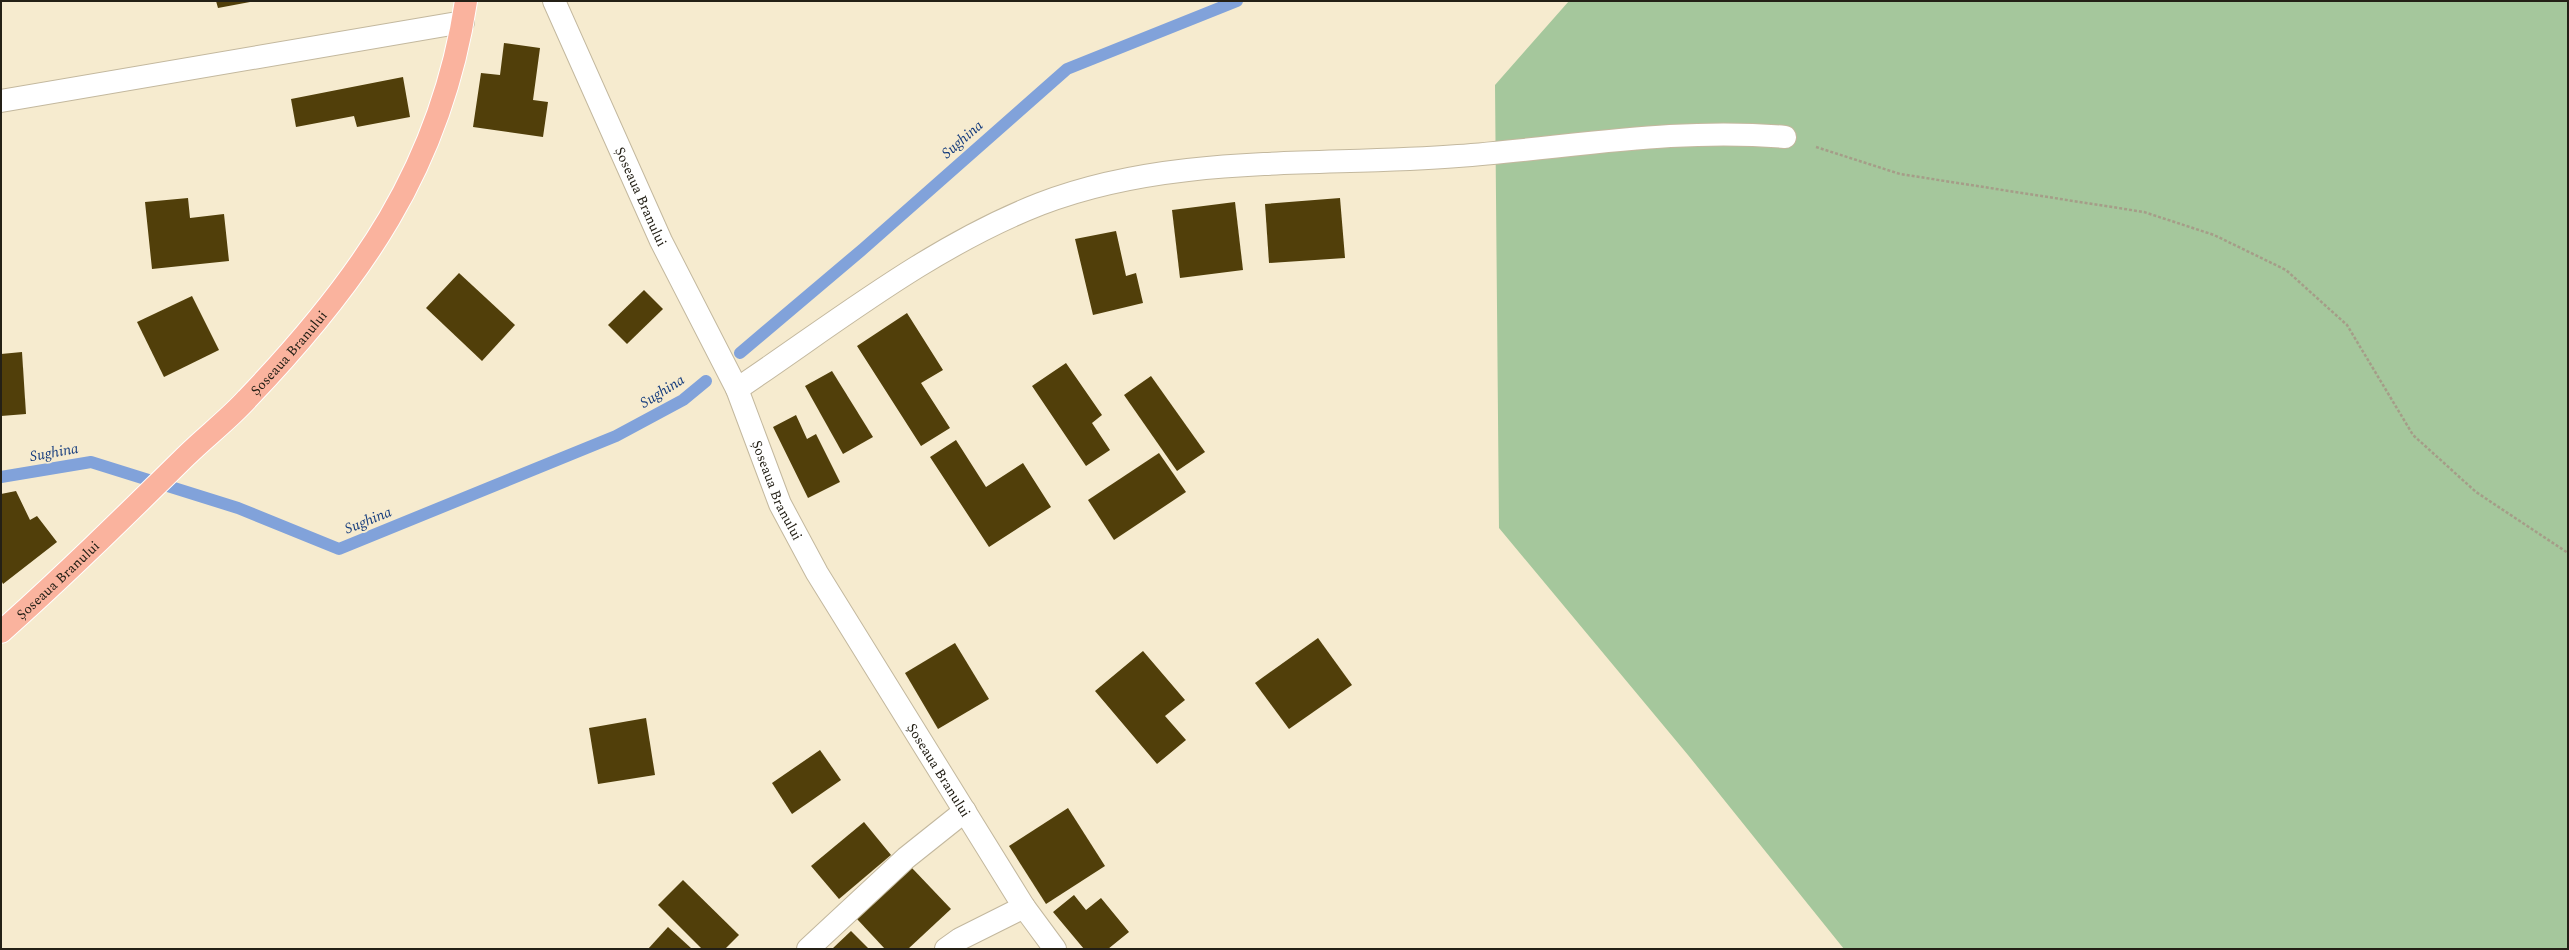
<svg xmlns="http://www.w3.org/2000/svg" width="2569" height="950" font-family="Spectral,serif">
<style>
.green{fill:#a5c79c}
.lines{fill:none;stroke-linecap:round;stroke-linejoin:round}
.stream{stroke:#81a2da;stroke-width:12}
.building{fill:#513f0a}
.minor-casing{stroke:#c3b89e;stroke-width:24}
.major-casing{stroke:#fff;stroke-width:24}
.path{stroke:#a59d88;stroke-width:2.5;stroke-dasharray:3 2;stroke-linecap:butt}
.minor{stroke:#fff;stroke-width:22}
.major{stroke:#fab39e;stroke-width:22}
.labels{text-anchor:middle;stroke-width:4;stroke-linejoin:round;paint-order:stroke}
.street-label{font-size:14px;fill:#242016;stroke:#f6ebcf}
.water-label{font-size:15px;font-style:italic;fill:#153c7d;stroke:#f6ebcf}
</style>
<rect width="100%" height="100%" fill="#f6ebcf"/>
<polygon class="green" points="1569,1 2568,1 2568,949 1844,949 1688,755 1499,528 1495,85"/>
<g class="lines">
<g class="stream">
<polyline points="740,353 863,249 1067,69 1237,1"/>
<polyline points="1,477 91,462 238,508 339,549 616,436 683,400 706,381"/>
</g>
</g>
<g class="building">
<polygon points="216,1 250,1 250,2 218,8"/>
<polygon points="504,43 540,48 533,100 548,102 543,137 473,127 481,73 500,75"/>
<polygon points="403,77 410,117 357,127 354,116 296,127 291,99"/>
<polygon points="188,198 190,218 224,214 229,261 152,269 145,202"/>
<polygon points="1340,198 1345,258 1269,263 1265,204"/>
<polygon points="1235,202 1243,270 1180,278 1172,210"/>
<polygon points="1116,231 1126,276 1136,273 1143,303 1093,315 1075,239"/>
<polygon points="459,273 515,325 482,361 426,308"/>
<polygon points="644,290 663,309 627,344 608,325"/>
<polygon points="192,296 219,350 164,377 137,322"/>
<polygon points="907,313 943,370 921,383 950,428 921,446 857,346"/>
<polygon points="22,352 26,414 1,416 1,354"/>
<polygon points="1066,363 1102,415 1092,423 1110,450 1086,466 1032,386"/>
<polygon points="832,371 873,437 843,454 805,386"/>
<polygon points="1151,376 1205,452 1177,471 1124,395"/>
<polygon points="796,415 807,439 816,434 840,482 808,498 773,427"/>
<polygon points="956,440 986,487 1023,463 1051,507 989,547 930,457"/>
<polygon points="1159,453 1186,492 1114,540 1088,500"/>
<polygon points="16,491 30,520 37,516 57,542 3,584 1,580 1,494"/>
<polygon points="1318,638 1352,685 1289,729 1255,683"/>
<polygon points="955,643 989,699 938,729 905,673"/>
<polygon points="1143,651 1185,700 1165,716 1186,740 1157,764 1095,691"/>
<polygon points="646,718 655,775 598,784 589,728"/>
<polygon points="820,750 841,780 792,814 772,783"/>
<polygon points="1068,808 1105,866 1046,904 1009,846"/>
<polygon points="864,822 891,855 839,899 811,866"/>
<polygon points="912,868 951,909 908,949 885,949 857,919"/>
<polygon points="683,880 739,935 725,949 702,949 658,905"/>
<polygon points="1074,895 1086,910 1101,898 1129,932 1108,949 1084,949 1053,912"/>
<polygon points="668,927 692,949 648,949"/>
<polygon points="851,931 869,949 832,949"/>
</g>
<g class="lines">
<defs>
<g id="minor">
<path id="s1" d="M554,1L661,241L737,389L780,504L817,573L1024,907L1055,949"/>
<polyline points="1,101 463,22"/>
<path d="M737,389C834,324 930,247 1040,204C1172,153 1319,167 1458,156C1568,148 1675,127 1785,137"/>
<polyline points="808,949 906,858 965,811"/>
<polyline points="946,949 960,939 1024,907"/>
</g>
<g id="major">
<path id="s2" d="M1,632C64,576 125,516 185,457C205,437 228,420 247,399C360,281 441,167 466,1"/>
</g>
</defs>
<use href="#minor" class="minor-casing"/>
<use href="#major" class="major-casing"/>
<polyline class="path" points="1816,147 1900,174 2144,212 2214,235 2286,270 2347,325 2413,435 2476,492 2568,553"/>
<use href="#minor" class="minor"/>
<use href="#major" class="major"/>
</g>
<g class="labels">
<g class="street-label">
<text dy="5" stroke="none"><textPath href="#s1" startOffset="214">Șoseaua Branului</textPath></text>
<text dy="5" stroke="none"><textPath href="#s2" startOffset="401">Șoseaua Branului</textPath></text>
<text dy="5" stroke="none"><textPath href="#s1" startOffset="538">Șoseaua Branului</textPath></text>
<text dy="5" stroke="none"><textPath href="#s2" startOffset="77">Șoseaua Branului</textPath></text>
<text dy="5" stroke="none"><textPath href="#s1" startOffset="862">Șoseaua Branului</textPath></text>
</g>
<g class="water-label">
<text transform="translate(962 139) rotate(-41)" y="5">Sughina</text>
<text transform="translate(662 391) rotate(-32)" y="5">Sughina</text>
<text transform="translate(54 452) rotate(-10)" y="5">Sughina</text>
<text transform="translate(368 520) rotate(-22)" y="5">Sughina</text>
</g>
</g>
<rect width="2569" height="950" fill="none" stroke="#242016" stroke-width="4"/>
</svg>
